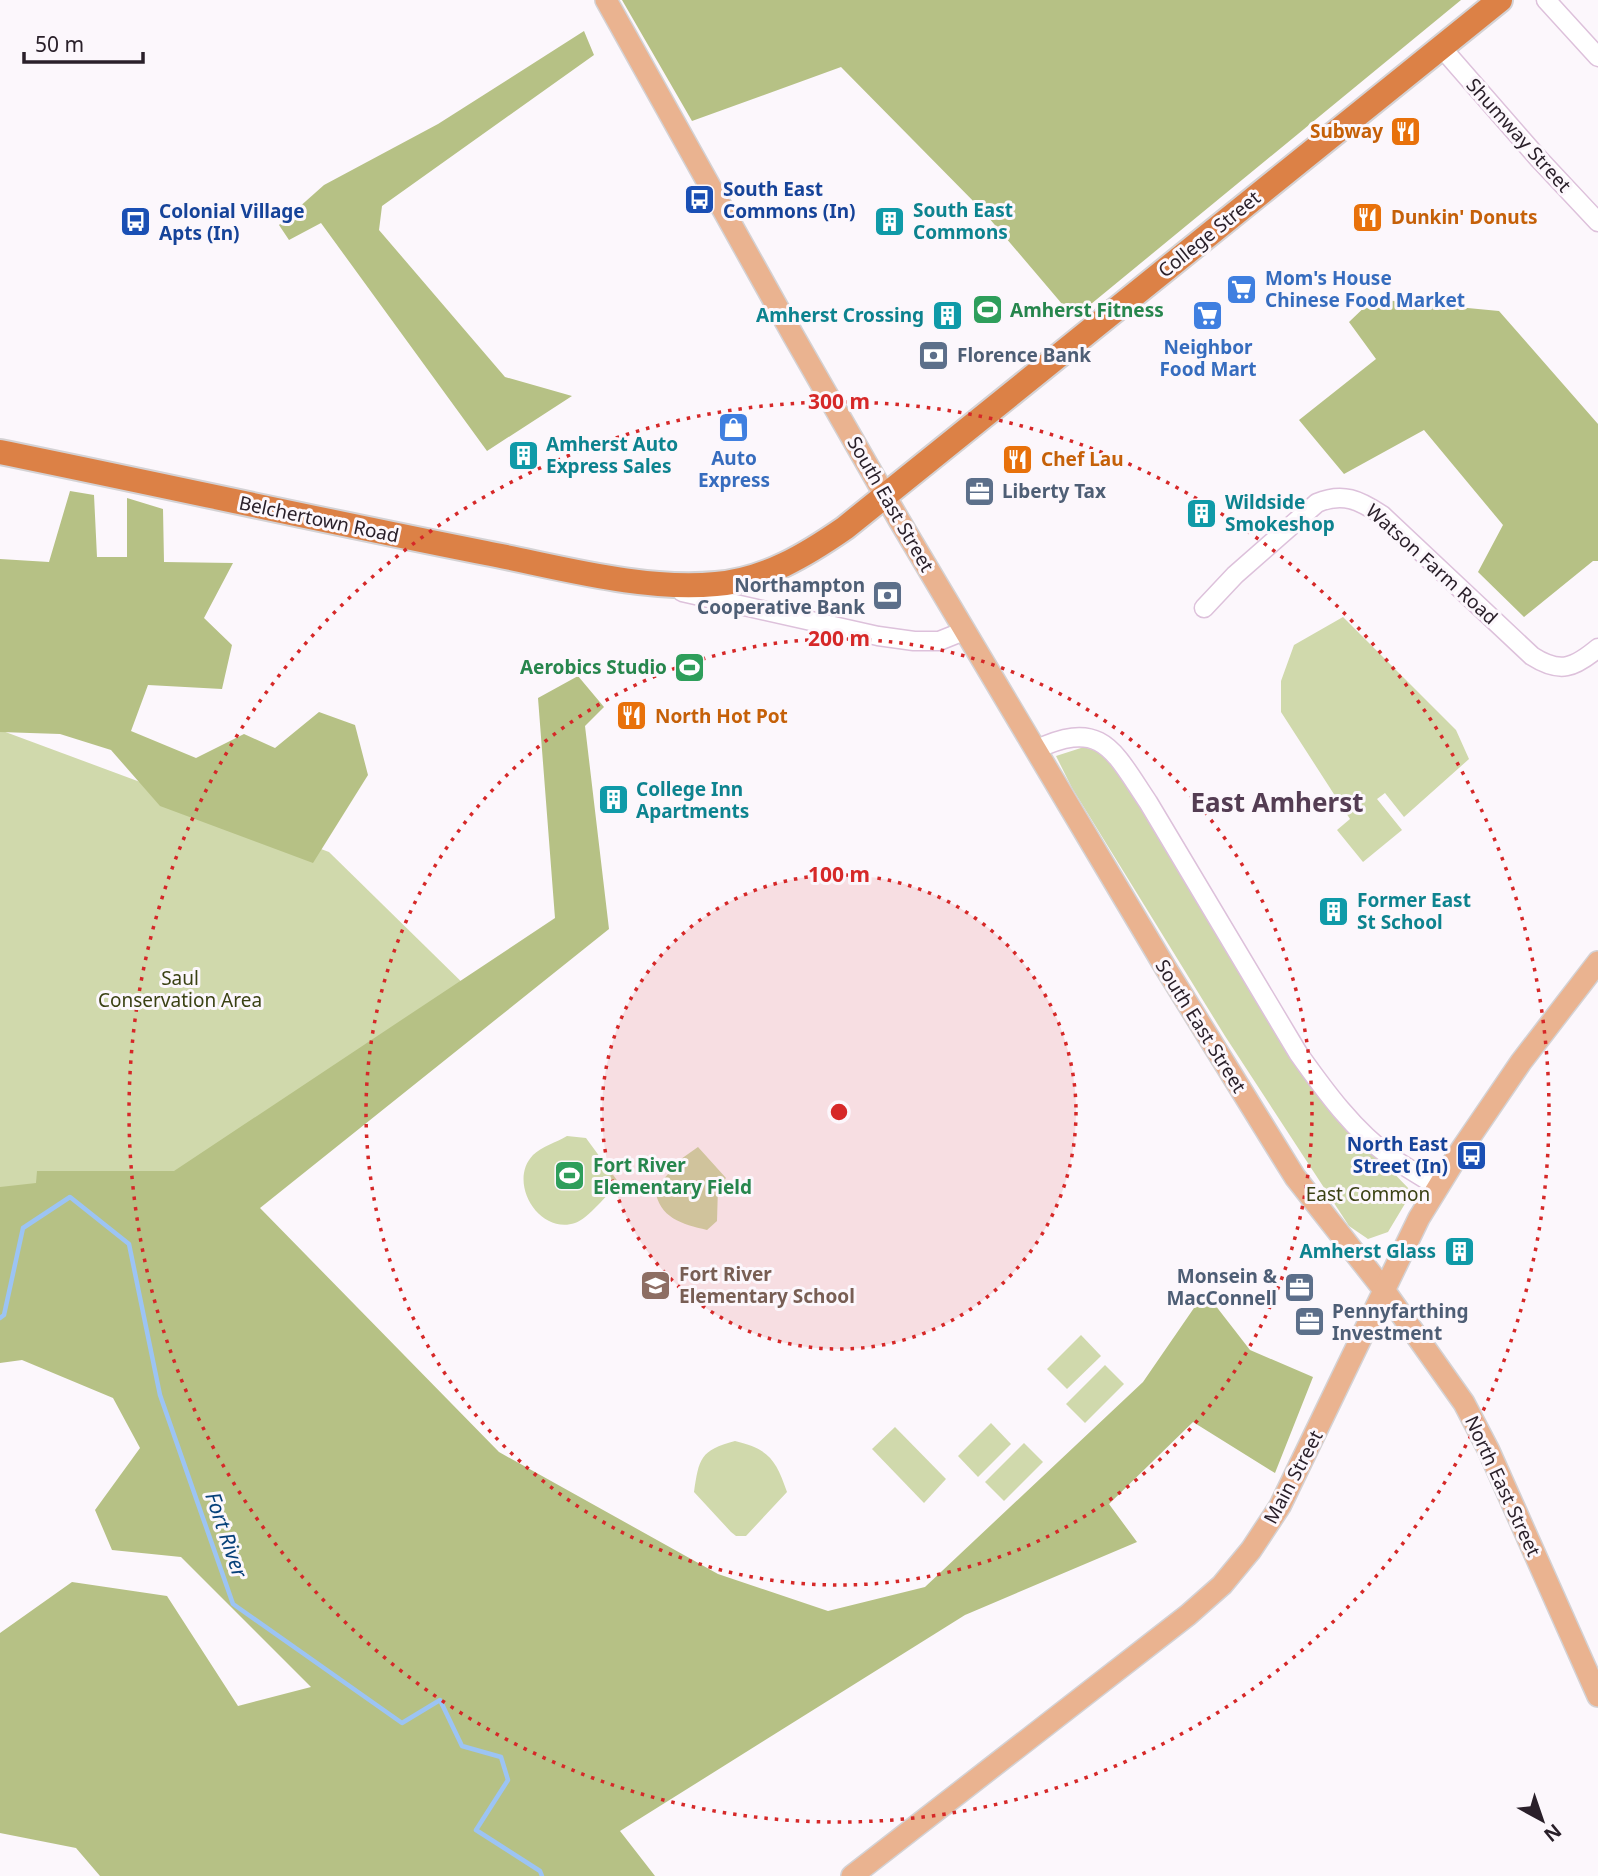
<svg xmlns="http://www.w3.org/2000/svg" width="1598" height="1876" font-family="'Noto Sans',sans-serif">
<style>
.green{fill:#d0d9ac}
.forest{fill:#b6c185}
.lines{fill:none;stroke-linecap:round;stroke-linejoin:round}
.stream{stroke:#9cc4f4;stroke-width:4.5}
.minor-casing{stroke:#ddc1db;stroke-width:21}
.major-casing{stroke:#d4d2d4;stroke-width:24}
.highway-casing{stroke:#d4d2d4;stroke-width:28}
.minor{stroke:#fff;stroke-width:18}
.major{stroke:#eab390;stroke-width:21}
.highway{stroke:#dc8146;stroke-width:24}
.ring{fill:none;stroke:#d62828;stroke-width:3.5;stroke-dasharray:3.5 7}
.labels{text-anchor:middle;stroke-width:6;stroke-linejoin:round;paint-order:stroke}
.food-label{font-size:19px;font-weight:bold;fill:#c56008;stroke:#fcf7fc;text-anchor:start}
.street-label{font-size:19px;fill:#2a202a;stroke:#fcf7fc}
.transit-label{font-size:19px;font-weight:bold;fill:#164399;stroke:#fcf7fc;text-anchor:start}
.culture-label{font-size:19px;font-weight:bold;fill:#0d838f;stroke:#fcf7fc;text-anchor:start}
.shop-label{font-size:19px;font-weight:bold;fill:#366cbe;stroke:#fcf7fc}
.leisure-label{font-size:19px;font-weight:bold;fill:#27864d;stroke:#fcf7fc;text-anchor:start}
.service-label{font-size:19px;font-weight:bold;fill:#4e5e75;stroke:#fcf7fc;text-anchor:start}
.park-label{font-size:19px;fill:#3a4113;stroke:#fcf7fc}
.education-label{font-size:19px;font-weight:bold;fill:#785e54;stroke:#fcf7fc;text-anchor:start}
.water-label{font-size:21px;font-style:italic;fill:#07417a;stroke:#fcf7fc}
.district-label{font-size:26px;font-weight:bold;fill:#543d53;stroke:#fcf7fc}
.centre{fill:#d62828;stroke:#fcf7fc;stroke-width:3.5}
.ring-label{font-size:21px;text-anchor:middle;font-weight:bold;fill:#d62828;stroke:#fcf7fc;stroke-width:6;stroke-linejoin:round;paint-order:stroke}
</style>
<rect width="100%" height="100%" fill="#fcf7fc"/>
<g class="green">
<polygon points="1343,617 1456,730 1469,759 1404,817 1385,793 1377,799 1402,830 1363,862 1337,830 1350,819 1281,712 1281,681 1294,645"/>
<polygon points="0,730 329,852 478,998 249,1169 0,1192"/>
<polygon points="1084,747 1102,753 1118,767 1354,1132 1412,1192 1388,1232 1368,1239 1349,1226 1225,1036 1072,788 1056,756"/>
<path d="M567,1136L586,1138L619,1183C608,1193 588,1219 575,1223C539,1235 507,1182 533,1155C541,1147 557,1142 567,1136Z"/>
<path d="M698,1147L726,1178L718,1187L717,1221L707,1230C682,1224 659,1218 655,1189L681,1159Z"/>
<polygon points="1081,1335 1101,1356 1067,1389 1047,1369"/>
<polygon points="1105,1365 1124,1384 1085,1423 1066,1404"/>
<polygon points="991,1423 1011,1444 978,1477 958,1456"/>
<polygon points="895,1427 946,1479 924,1503 872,1449"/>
<path d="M735,1441C769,1449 776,1460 787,1492L746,1536H736L731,1532L694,1492C699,1459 700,1450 735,1441Z"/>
<polygon points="1024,1443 1043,1462 1004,1501 985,1482"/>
</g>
<g class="forest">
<polygon points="622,0 1461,0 1074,318 983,211 841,67 692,121"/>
<polygon points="584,31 594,55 382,206 379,230 505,377 572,396 487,451 321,223 289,240 279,225 324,185 438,124"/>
<polygon points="1373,299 1499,311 1598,424 1598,561 1593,561 1524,617 1478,572 1503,525 1424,430 1344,474 1299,420 1376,359 1349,322"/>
<polygon points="70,491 94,495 97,557 127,557 127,498 163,509 164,562 233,563 204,618 232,645 222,689 148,685 131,731 196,758 244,734 275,748 319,712 355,725 368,775 313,863 160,806 111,750 60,734 0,732 0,559 49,562"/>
<polygon points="578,676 604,707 585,726 609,929 260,1208 499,1452 718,1574 828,1611 925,1587 1143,1382 1205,1292 1250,1350 1313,1377 1275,1473 1193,1422 1109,1504 1137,1542 965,1615 620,1831 655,1876 100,1876 76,1848 0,1833 0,1633 72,1582 167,1596 238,1706 311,1687 181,1557 112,1550 95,1510 140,1448 113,1398 22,1360 0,1363 0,1187 36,1183 37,1171 174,1171 555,918 538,698"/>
</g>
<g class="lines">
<polyline class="stream" points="0,1318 4,1315 23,1228 70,1197 129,1244 160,1395 233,1604 402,1723 440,1700 462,1746 501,1757 508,1780 476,1830 540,1871 542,1876"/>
<defs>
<g id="minor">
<polyline points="1546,0 1598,57"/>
<polyline points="1442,48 1538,158 1598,222"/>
<polyline points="682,592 878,636 914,641 939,641 964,631"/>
<path d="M1204,608L1235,575L1317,503C1343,492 1359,500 1382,515L1532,656C1560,674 1574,668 1598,648"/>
<path d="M1035,750C1102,718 1113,750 1148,802L1298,1053C1325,1091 1354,1131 1392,1158C1407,1168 1423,1177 1438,1187"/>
</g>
<g id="major">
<polyline points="606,0 793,335 899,520 1165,967 1295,1177 1384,1290 1464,1403 1488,1449 1598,1696"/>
<polyline points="852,1876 1188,1615 1222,1585 1251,1550 1280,1506 1419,1218 1461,1150 1521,1062 1598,962"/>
</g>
<path id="highway" d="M0,452C162,485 324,521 486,553C559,567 642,591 716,584C765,580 806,555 845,528L1500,0"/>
</defs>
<use href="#minor" class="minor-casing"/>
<use href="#major" class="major-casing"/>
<use href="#highway" class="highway-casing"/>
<use href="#minor" class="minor"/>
<use href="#major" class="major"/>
<use href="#highway" class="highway"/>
</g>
<circle cx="839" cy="1112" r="237" fill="#d62828" fill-opacity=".12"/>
<g class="ring">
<circle cx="839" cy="1112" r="237"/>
<circle cx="839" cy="1112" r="473"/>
<circle cx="839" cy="1112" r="710"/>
</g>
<defs>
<symbol id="restaurant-square" viewBox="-11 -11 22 22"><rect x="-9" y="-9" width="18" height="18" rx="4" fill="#e8710a" stroke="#fcf7fc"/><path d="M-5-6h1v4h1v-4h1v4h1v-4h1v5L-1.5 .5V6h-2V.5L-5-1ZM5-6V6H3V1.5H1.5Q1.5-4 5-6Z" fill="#fff"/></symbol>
<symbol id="bus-square" viewBox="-11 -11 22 22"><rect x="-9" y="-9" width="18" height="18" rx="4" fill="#1a4fb4" stroke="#fcf7fc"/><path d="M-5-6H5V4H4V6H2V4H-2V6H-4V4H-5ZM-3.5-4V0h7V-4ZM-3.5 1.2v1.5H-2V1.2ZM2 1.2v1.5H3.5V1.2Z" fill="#fff"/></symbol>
<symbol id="building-square" viewBox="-11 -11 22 22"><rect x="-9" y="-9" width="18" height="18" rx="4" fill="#0f9aa8" stroke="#fcf7fc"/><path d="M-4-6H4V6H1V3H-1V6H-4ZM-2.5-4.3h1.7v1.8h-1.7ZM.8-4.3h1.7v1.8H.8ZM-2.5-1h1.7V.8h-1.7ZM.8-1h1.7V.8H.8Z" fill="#fff"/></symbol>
<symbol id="supermarket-square" viewBox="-11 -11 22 22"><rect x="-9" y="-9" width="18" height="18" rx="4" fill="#3f7fe0" stroke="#fcf7fc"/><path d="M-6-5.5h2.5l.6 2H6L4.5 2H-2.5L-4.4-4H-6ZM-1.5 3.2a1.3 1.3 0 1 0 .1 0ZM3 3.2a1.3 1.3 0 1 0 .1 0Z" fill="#fff"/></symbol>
<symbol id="stadium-square" viewBox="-11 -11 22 22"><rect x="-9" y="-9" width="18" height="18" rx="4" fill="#2e9e5b" stroke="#fcf7fc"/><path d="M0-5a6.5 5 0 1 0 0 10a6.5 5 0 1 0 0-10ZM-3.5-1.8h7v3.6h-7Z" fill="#fff"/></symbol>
<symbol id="bank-square" viewBox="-11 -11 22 22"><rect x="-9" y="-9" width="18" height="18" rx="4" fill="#5c6f8a" stroke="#fcf7fc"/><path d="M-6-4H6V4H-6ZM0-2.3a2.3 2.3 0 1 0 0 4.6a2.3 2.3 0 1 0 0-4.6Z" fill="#fff"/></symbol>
<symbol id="shop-square" viewBox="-11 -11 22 22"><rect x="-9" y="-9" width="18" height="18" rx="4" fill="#3f7fe0" stroke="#fcf7fc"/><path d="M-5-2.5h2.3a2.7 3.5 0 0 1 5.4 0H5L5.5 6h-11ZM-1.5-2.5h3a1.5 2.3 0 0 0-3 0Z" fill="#fff"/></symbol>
<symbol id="office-square" viewBox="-11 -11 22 22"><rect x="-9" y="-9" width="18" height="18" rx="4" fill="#5c6f8a" stroke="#fcf7fc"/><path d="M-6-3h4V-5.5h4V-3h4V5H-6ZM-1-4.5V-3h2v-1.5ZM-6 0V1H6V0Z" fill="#fff"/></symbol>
<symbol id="school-square" viewBox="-11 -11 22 22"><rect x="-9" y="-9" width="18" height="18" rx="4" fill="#8d6e63" stroke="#fcf7fc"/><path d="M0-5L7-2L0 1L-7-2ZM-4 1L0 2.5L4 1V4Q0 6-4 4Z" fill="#fff"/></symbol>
</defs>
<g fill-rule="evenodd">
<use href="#restaurant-square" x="1388" y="114" width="35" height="35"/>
<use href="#bus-square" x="682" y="182" width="35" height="35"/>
<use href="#restaurant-square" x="1350" y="200" width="35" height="35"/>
<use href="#building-square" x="872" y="204" width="35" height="35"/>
<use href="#bus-square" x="118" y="204" width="35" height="35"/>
<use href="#supermarket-square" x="1224" y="272" width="35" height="35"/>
<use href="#stadium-square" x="970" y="292" width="35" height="35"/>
<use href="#building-square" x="930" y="298" width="35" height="35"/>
<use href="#supermarket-square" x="1190" y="298" width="35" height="35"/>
<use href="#bank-square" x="916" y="338" width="35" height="35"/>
<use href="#shop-square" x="716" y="410" width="35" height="35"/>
<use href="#building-square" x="506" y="438" width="35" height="35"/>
<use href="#restaurant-square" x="1000" y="442" width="35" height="35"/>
<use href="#office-square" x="962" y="474" width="35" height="35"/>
<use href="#building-square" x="1184" y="496" width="35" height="35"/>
<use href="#bank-square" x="870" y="578" width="35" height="35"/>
<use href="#stadium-square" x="672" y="650" width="35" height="35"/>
<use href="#restaurant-square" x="614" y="698" width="35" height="35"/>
<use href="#building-square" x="596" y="782" width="35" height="35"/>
<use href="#building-square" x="1316" y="894" width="35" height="35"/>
<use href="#bus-square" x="1454" y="1138" width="35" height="35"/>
<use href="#stadium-square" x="552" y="1158" width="35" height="35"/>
<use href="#building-square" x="1442" y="1234" width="35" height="35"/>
<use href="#school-square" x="638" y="1268" width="35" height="35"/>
<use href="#office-square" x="1282" y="1270" width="35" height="35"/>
<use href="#office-square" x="1292" y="1304" width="35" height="35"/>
</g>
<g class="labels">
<g class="food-label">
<text x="1383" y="138" text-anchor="end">Subway</text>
<text x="1391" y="224">Dunkin' Donuts</text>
<text x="1041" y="466">Chef Lau</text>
<text x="655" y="723">North Hot Pot</text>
</g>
<g class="street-label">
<text transform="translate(1519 135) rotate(48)" y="7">Shumway Street</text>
<text transform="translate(1209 234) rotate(-39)" y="7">College Street</text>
<text transform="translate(891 504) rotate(60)" y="7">South East Street</text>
<text transform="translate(319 519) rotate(12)" y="7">Belchertown Road</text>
<text transform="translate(1432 564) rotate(42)" y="7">Watson Farm Road</text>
<text transform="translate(1201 1026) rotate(58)" y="7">South East Street</text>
<text transform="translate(1293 1477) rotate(-62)" y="7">Main Street</text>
<text transform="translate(1503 1486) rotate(65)" y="7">North East Street</text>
</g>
<g class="transit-label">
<text x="723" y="196">South East<tspan x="723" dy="22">Commons (In)</tspan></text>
<text x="159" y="218">Colonial Village<tspan x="159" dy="22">Apts (In)</tspan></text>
<text x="1448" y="1151" text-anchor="end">North East<tspan x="1448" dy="22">Street (In)</tspan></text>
</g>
<g class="culture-label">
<text x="913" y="217">South East<tspan x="913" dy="22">Commons</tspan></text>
<text x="924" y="322" text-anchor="end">Amherst Crossing</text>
<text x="546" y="451">Amherst Auto<tspan x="546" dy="22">Express Sales</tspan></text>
<text x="1225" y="509">Wildside<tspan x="1225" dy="22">Smokeshop</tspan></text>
<text x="636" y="796">College Inn<tspan x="636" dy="22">Apartments</tspan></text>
<text x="1357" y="907">Former East<tspan x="1357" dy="22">St School</tspan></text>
<text x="1436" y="1258" text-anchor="end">Amherst Glass</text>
</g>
<g class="shop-label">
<text x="1265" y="285" text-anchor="start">Mom's House<tspan x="1265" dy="22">Chinese Food Market</tspan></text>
<text x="1208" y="354">Neighbor<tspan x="1208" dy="22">Food Mart</tspan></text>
<text x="734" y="465">Auto<tspan x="734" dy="22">Express</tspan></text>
</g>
<g class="leisure-label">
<text x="1010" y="317">Amherst Fitness</text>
<text x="667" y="674" text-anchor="end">Aerobics Studio</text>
<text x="593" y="1172">Fort River<tspan x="593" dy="22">Elementary Field</tspan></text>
</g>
<g class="service-label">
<text x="957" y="362">Florence Bank</text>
<text x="1002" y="498">Liberty Tax</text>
<text x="865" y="592" text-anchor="end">Northampton<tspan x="865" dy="22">Cooperative Bank</tspan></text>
<text x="1277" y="1283" text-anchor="end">Monsein &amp;<tspan x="1277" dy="22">MacConnell</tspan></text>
<text x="1332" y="1318">Pennyfarthing<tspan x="1332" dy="22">Investment</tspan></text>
</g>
<g class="park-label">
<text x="180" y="985">Saul<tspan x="180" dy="22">Conservation Area</tspan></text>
<text x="1368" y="1201">East Common</text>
</g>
<g class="education-label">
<text x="679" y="1281">Fort River<tspan x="679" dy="22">Elementary School</tspan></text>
</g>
<g class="water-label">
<text transform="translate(226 1535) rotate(71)" y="7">Fort River</text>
</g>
<g class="district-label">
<text x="1277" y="812">East Amherst</text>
</g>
</g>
<circle cx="839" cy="1112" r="10" class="centre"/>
<g class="ring-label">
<text x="839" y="409">300 m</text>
<text x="839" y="646">200 m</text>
<text x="839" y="882">100 m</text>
</g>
<g transform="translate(1542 1820) rotate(140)" stroke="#fcf7fc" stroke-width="5" paint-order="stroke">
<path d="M0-5L12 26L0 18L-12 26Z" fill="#2a202a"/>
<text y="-10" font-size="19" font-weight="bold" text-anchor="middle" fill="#2a202a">N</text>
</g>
<path d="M24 52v10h119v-10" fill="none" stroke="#2a202a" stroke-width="3.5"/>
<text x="35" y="52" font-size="21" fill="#2a202a" stroke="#fcf7fc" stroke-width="5" paint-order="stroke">50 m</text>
</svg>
